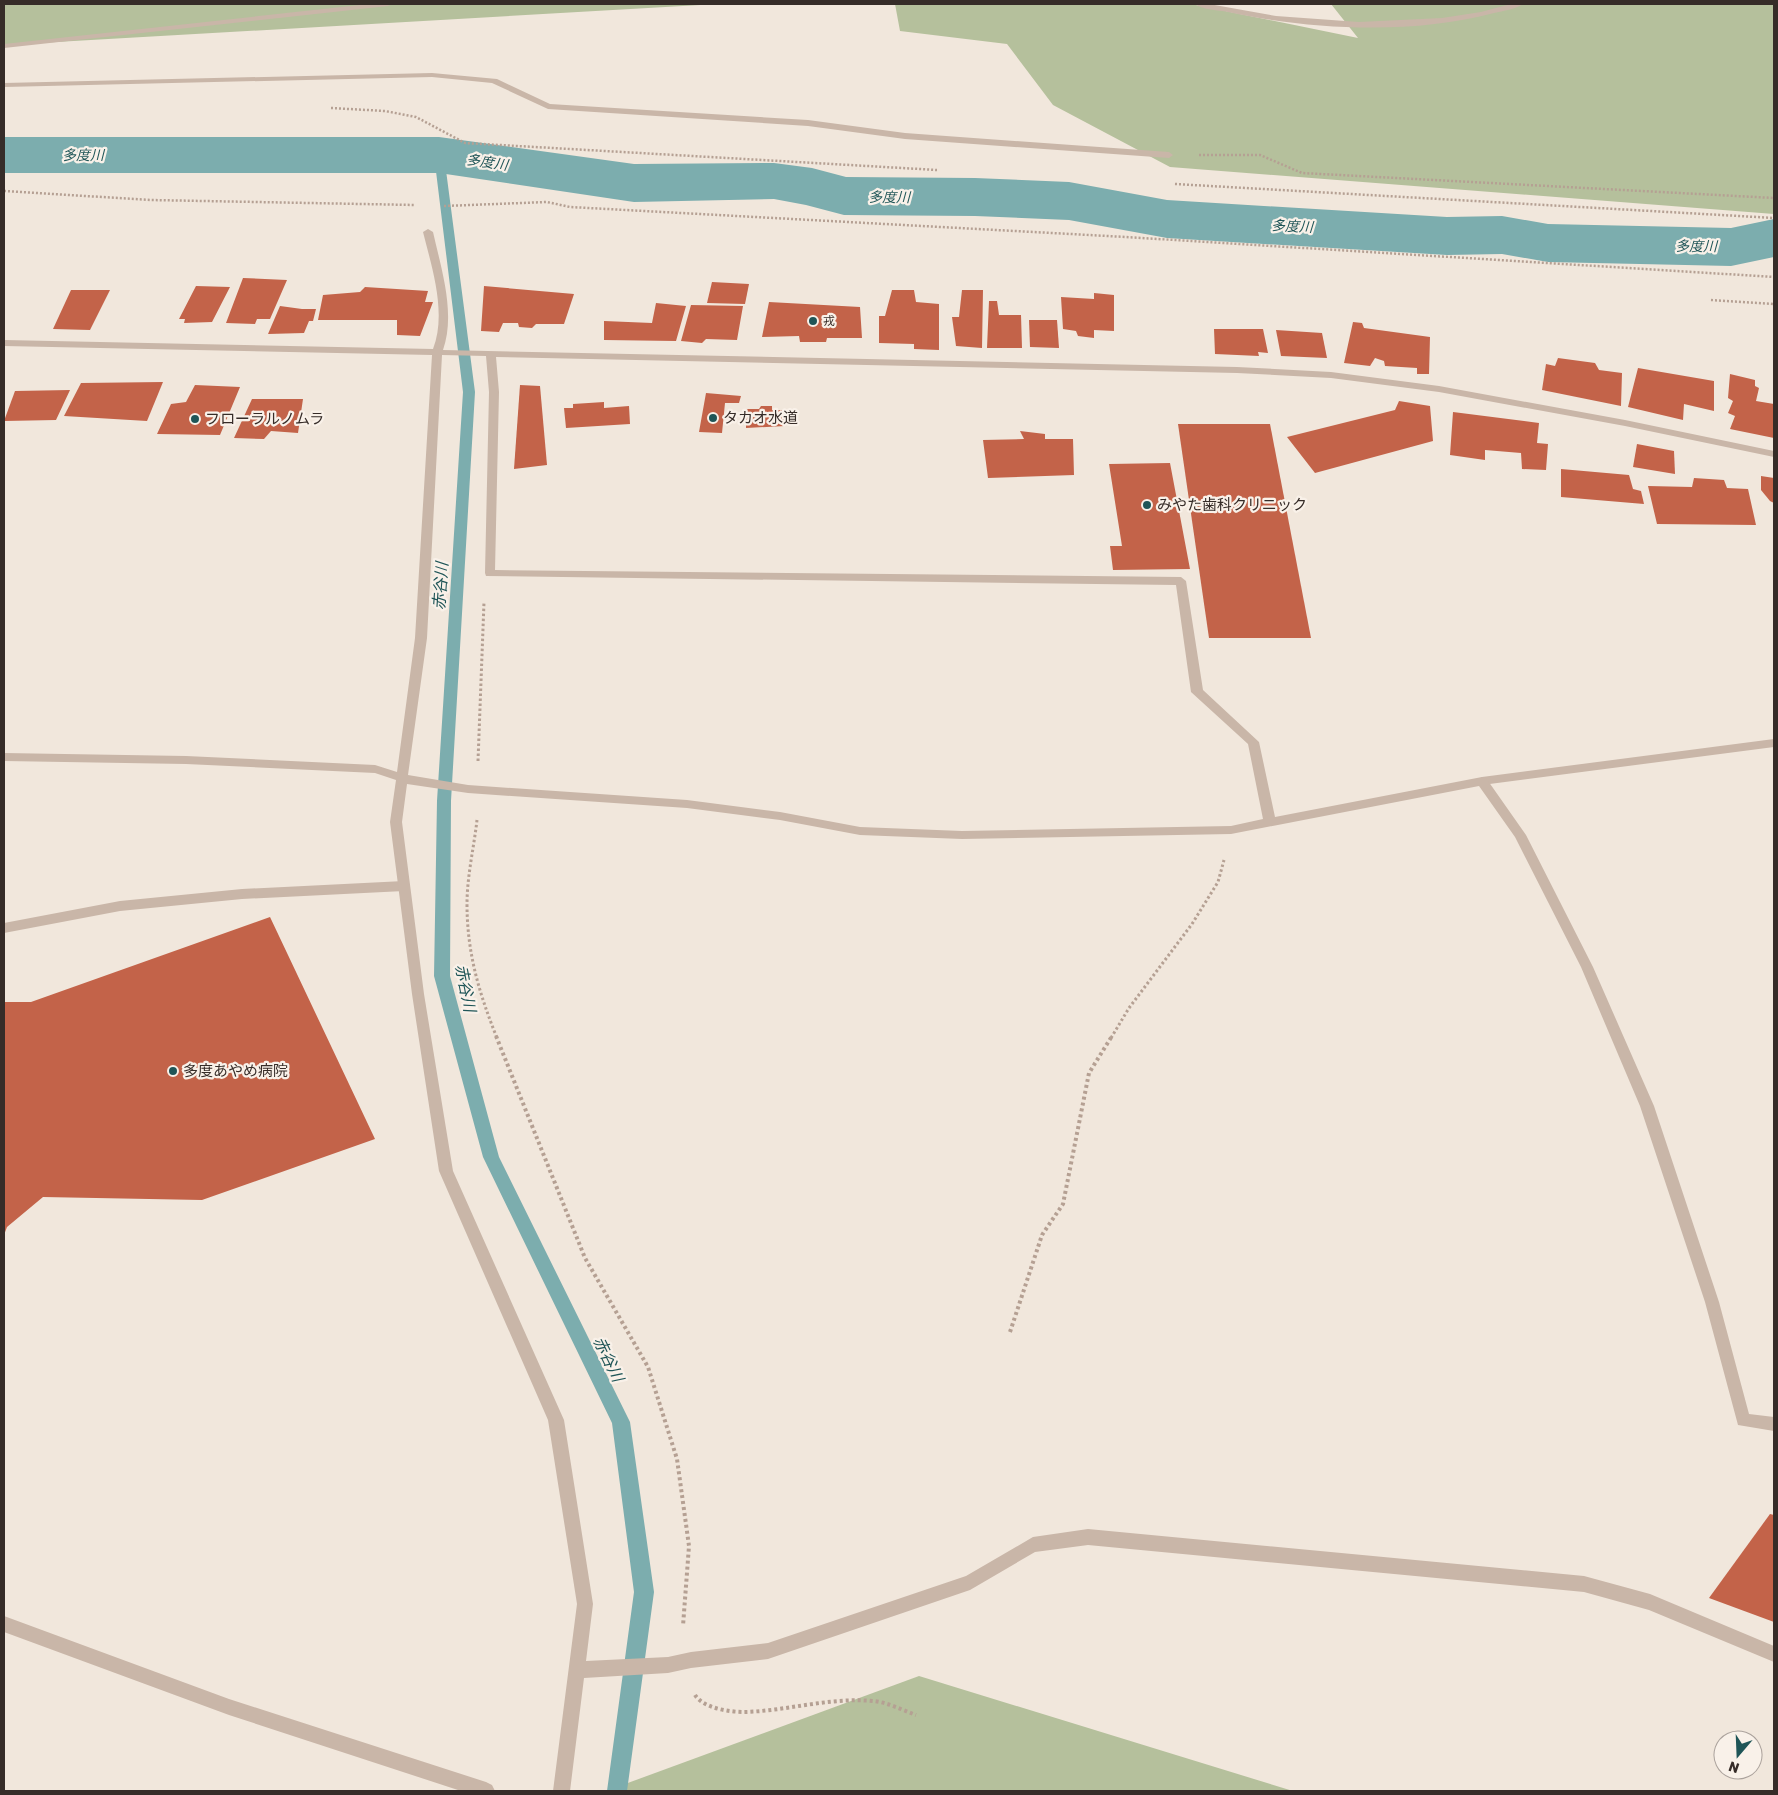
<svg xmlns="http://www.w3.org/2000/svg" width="1778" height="1795" font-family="Rubik,'Noto Sans JP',sans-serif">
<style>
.green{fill:#b5c09c}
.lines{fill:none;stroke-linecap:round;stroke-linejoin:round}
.stream{fill:#7cadae;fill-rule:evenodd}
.river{fill:#7cadae;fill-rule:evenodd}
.building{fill:#c36349}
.path-far2{stroke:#b5a093;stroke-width:2.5;stroke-dasharray:2 2;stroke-linecap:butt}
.path-far1{stroke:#b5a093;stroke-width:3;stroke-dasharray:2.5 2.5;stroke-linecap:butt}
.path{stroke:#b5a093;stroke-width:4;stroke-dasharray:3 3;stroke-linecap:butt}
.lane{fill:#c9b6a8;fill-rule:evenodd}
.street{fill:#c9b6a8;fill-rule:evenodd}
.poi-dot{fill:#1f5557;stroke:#f9f1e9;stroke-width:2}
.labels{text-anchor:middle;stroke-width:4.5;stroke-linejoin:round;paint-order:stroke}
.far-poi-label{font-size:12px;fill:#362c28;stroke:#f9f1e9;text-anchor:start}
.far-water-label{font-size:14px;font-style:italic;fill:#1f5557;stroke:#f9f1e9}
.poi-label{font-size:15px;fill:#362c28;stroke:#f9f1e9;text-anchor:start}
.water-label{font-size:16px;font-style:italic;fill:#1f5557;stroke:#f9f1e9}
</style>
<rect width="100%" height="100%" fill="#f1e7dc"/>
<g class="green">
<polygon points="4,4 718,4 4,45"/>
<polygon points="895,4 1191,4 1358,38 1331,4 1774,4 1774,214 1170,167 1053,105 1007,44 900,31"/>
<polygon points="919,1676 1293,1791 606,1791"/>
</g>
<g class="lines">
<polygon class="stream" points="439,152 444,155 475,392 451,801 450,976 499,1157 630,1422 654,1592 627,1791 607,1791 634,1592 612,1423 483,1157 434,976 437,801 463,392 434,155"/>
<polygon class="river" points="4,137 439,137 634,164 774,163 812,168 846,177 975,178 1069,182 1167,200 1447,217 1502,216 1548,224 1731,228 1774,219 1774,257 1731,266 1548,262 1502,254 1447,255 1167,238 1069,220 975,216 844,215 806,205 774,199 634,202 439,173 4,173"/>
</g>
<g class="building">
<polygon points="243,278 287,280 270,319 257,319 255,324 226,323"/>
<polygon points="712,282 749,284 745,304 707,303"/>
<polygon points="196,286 230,287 212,322 184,323 185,319 179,319"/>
<polygon points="484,286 574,294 564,324 536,324 532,328 519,327 518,323 503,323 499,332 481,331"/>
<polygon points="365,287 428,291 425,302 433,302 420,336 397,335 397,320 318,320 323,295 360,292"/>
<polygon points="71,290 110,290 90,330 53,329"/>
<polygon points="892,290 914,290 916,302 939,304 939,350 914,349 914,344 879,343 879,316 885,316"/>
<polygon points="962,290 983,290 982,348 956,346 952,317 959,317"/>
<polygon points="1094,293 1114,295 1114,331 1094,330 1094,338 1078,336 1076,331 1063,329 1061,297 1094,299"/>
<polygon points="989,301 997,301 999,315 1021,315 1022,348 987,348"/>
<polygon points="769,302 860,307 862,338 827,338 826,342 800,342 799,336 762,337"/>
<polygon points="656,303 686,306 676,341 604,340 604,321 652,323"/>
<polygon points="691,305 743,306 737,340 706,339 702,343 681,341"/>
<polygon points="280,306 302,309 316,309 313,321 309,321 304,333 268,334"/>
<polygon points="1029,320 1057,320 1059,348 1030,347"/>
<polygon points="1353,322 1362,323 1364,328 1430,337 1429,374 1417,374 1417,368 1385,366 1384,361 1375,358 1370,366 1344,363"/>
<polygon points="1214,329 1263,329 1268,353 1258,352 1259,356 1215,354"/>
<polygon points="1276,330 1322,333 1327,358 1281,356"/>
<polygon points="1558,358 1595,363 1599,370 1622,373 1621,406 1542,390 1546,364 1555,366"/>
<polygon points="1638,368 1714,381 1714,411 1684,404 1683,420 1628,407"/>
<polygon points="1730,374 1755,380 1755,386 1759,388 1756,401 1774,404 1774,438 1730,429 1735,416 1728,413 1733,401 1728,398"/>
<polygon points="163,382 147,421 64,416 81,383"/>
<polygon points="195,385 240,387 220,435 157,434 171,404 186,402"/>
<polygon points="520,385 540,386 547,465 514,469"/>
<polygon points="70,390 56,420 4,421 15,391"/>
<polygon points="706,393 741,396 739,403 725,403 722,433 699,432"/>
<polygon points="252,399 303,399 298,433 271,431 264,439 234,438"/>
<polygon points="1399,401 1430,406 1433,441 1315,473 1287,437 1395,410"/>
<polygon points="604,402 604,408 629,406 630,424 566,428 564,408 573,408 573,404"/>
<polygon points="761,406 772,406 772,410 787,410 785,426 746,428 746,409 759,409"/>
<polygon points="1453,412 1539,423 1537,443 1548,444 1546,470 1522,469 1521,453 1485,450 1485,460 1450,455"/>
<polygon points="1178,424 1270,424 1311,638 1209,638"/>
<polygon points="1020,431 1045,434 1045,439 1073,439 1074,475 988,478 983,440 1024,439"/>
<polygon points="1637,444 1674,451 1675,474 1633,467"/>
<polygon points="1170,463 1190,569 1113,570 1110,546 1122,546 1109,464"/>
<polygon points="1561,469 1629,475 1633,489 1641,491 1644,504 1561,497"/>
<polygon points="1761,476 1774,478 1774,503 1770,501 1761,490"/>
<polygon points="1694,478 1724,480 1727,488 1748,489 1756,525 1657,524 1648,486 1692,487"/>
<polygon points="270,917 375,1139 202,1200 43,1197 7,1227 4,1235 4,1002 31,1002"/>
<polygon points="1770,1514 1774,1515 1774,1622 1709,1598"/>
</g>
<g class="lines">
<g class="path-far2">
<polyline points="331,108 385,111 416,117 465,143 937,170"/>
<polyline points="1199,155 1260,155 1302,173 1774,198"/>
<polyline points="1175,184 1774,218"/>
<polyline points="4,191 151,200 415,205"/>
<polyline points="444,206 547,202 570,207 1126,237 1774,277"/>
<polyline points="1711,300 1774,304"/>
</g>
<g class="path-far1">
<polyline points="478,761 484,602"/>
<path d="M477,820C474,847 467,876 467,904C467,953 479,993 497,1038"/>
<polyline points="1111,1038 1129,1008 1192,924 1218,882 1224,860"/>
</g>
<g class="path">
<polyline points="496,1036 585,1258 648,1367 677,1459 689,1546 683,1626"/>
<polyline points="1010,1332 1042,1235 1063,1204 1089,1073 1112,1036"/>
<path d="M695,1695C703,1708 729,1712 744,1712C787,1711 829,1697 873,1701C887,1702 902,1710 916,1715"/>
</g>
<g class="lane">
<polygon points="1774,739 1774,747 1482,785 1476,781 1482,777"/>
<polygon points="404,881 408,883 410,886 408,889 404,891 242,899 120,911 4,933 4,923 120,901 242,889"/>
</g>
<g class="street">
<polygon points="369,4 392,4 388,6 4,48 4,44"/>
<path d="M1195,4H1209L1276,16L1359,22L1442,18L1481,12L1511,4H1523C1516,9 1503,11 1494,13C1412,35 1311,30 1228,12C1218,10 1203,10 1195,4Z"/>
<polygon points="432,73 497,79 550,104 808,120 905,133 1169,152 1173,155 1169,158 905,139 808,126 548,109 492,83 432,77 4,87 4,83"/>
<path d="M428,229L433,232C441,268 456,313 443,350L1237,367L1331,372L1439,386L1625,420L1774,451V457L1625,426L1439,392L1331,378L1237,373L496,357L499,392L495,570L1181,577L1186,581L1203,690L1259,742L1275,817L1482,777L1486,778L1526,835L1593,967L1654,1106L1719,1302L1749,1414L1774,1417V1431L1738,1425L1705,1302L1640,1106L1581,967L1515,837L1479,786L1231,834L962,839L860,835L780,820L687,808L468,793L407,784L402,822L424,994L453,1171L564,1420L593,1604L586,1661L668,1657L691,1652L768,1643L966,1576L1033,1537L1088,1529L1584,1576L1650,1594L1774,1646V1662L1649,1610L1584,1592L1088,1545L1035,1552L970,1590L768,1659L691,1668L668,1673L584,1678L570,1791H553L577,1604L548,1420L439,1171L412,994L390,822L396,780L375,773L186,764L4,761V753L186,756L375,765L397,772L415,638L432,355L4,346V340L433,349C447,313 432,268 423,232ZM442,355L486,356L489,392L485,573L486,576L1176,585L1191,692L1248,744L1263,819L1231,826L962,831L860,827L780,812L687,800L468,785L408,775L427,638Z"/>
<polygon points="4,1616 229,1699 486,1782 492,1785 495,1791 461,1791 229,1715 4,1632"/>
</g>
</g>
<g class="poi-dot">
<circle cx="813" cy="321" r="5"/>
<circle cx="713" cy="418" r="5"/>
<circle cx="195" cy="419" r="5"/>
<circle cx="1147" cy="505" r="5"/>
<circle cx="173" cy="1071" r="5"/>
</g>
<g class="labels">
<g class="far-poi-label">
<text x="823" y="325">戎</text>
</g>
<g class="far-water-label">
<text x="83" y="160">多度川</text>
<text transform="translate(487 162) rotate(8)" y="5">多度川</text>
<text transform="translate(889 197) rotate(1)" y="5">多度川</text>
<text transform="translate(1292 226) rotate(3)" y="5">多度川</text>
<text transform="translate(1696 246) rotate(1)" y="5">多度川</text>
</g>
<g class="poi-label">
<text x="723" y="423">タカオ水道</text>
<text x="205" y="424">フローラルノムラ</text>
<text x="1157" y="510">みやた歯科クリニック</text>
<text x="183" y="1076">多度あやめ病院</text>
</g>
<g class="water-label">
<text transform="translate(440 586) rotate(-86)" y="6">赤谷川</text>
<text transform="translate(466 988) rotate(79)" y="6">赤谷川</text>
<text transform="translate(609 1359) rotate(64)" y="6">赤谷川</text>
</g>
</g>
<rect width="1778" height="1795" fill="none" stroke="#362c28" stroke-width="10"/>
<g transform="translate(1738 1755) rotate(199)"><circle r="24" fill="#f9f1e9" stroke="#aba29c"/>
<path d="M0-4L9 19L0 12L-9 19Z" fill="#1f5557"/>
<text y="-8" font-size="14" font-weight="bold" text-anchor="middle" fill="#362c28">N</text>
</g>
</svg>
